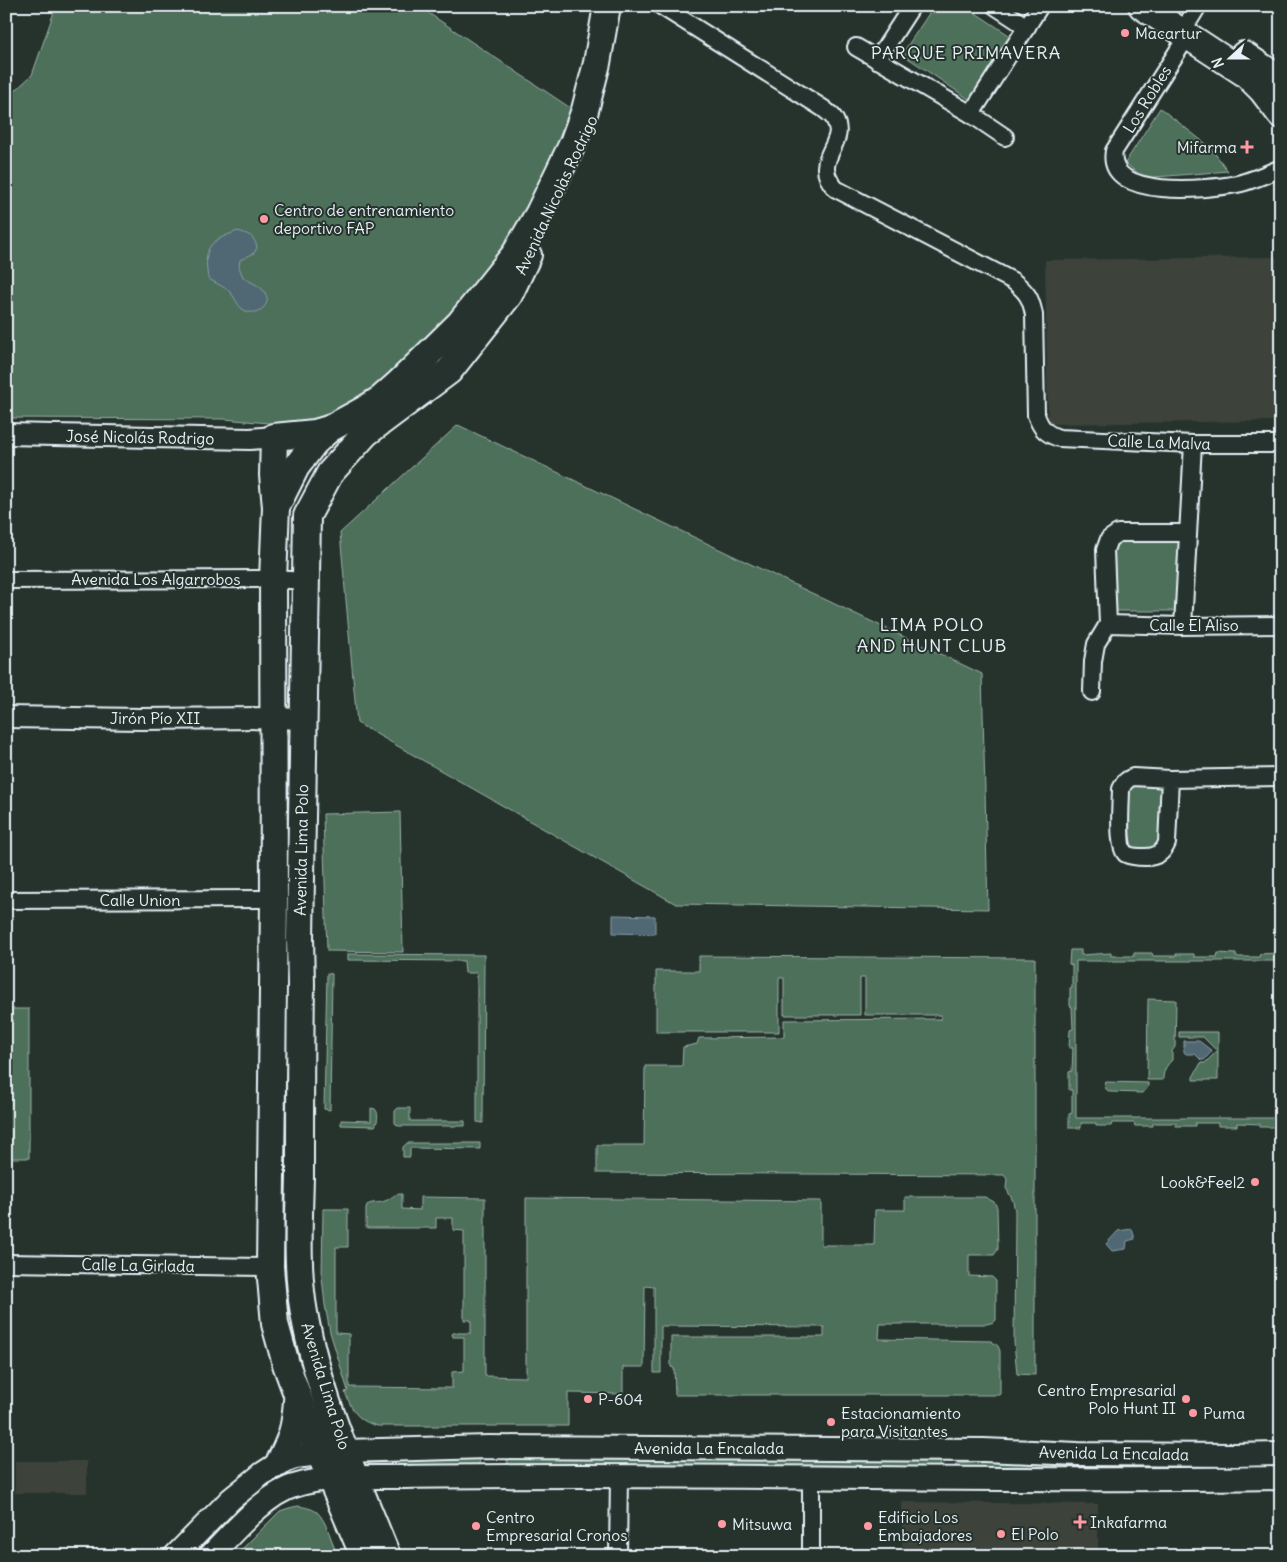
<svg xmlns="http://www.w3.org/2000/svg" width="1287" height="1562" font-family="Delius,sans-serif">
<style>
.built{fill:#3c423a}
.green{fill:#4e6f5a;stroke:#9bb0a9}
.water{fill:#4f6773;stroke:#8c9ea8}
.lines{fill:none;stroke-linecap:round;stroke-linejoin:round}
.minor-casing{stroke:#e8f1f8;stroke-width:20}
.tertiary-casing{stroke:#e8f1f8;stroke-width:24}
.secondary-casing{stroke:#e8f1f8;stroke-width:26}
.primary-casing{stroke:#e8f1f8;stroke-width:30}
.minor{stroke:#26332d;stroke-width:16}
.tertiary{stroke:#26332d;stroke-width:20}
.secondary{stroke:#26332d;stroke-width:22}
.primary{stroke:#26332d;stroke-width:26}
.poi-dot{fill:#ff9aa2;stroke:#26332d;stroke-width:2}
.labels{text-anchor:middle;stroke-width:4;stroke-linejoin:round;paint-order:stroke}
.poi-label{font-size:16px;fill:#e8f1f8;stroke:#26332d;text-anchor:start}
.street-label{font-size:16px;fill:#e8f1f8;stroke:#26332d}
.neighbourhood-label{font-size:18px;letter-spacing:1px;fill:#e8f1f8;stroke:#26332d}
</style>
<rect width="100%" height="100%" fill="#26332d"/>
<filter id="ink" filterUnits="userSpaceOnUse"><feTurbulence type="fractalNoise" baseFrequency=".02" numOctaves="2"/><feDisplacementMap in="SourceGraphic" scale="10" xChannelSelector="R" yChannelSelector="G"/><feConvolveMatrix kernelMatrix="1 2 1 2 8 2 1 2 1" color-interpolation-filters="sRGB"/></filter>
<g filter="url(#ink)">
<g class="built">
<polygon points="1281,257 1281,421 1048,424 1045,260"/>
<rect x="15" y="1461" width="72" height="32"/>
<polygon points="902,1502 1098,1504 1098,1556 902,1556"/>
</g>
<g class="green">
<polygon points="56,6 418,6 572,109 551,167 534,202 473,288 409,368 329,419 280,424 224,419 6,418 6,99 32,75"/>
<polygon points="934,6 965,6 1012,37 970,100 902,54"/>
<polygon points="1160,108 1210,147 1228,171 1144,178 1125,163"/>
<polygon points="458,425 982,674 988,909 676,904 357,723 340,533"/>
<rect x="1110" y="539" width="74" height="72"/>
<polygon points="1128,783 1170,783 1167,844 1128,855"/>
<polygon points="400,812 403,952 327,951 323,814"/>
<polygon points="1070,950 1081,950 1081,955 1111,953 1111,956 1134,956 1134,953 1152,953 1153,956 1176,956 1176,954 1194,954 1194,957 1217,957 1218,953 1236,954 1236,957 1259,957 1260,954 1276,953 1276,956 1281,957 1281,961 1076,961 1076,1118 1280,1118 1280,1127 1260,1127 1260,1124 1237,1123 1237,1126 1218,1126 1218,1123 1195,1123 1195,1126 1176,1126 1176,1123 1153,1123 1153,1126 1135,1126 1134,1123 1112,1123 1111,1126 1096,1126 1096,1123 1081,1123 1081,1128 1069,1128 1069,1114 1072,1113 1072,1090 1069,1090 1069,1072 1072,1071 1073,1048 1069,1048 1070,1030 1073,1029 1072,1007 1070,1006 1070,988 1072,987 1072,965 1069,964"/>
<polygon points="348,954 484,955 483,1123 477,1122 477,973 465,973 464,961 348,960"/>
<polygon points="699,956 1035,958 1035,1375 1017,1374 1014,1342 1015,1211 1013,1201 1006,1188 1007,1179 1004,1175 597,1173 597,1145 644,1145 645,1066 682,1066 683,1047 697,1044 699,1038 784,1037 784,1020 941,1019 941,1015 865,1015 865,978 860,978 860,1015 784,1015 784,978 779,978 779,1032 656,1032 656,971 699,971"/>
<polygon points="327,973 332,974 330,1110 324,1109"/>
<path d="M1148,999L1176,1000L1175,1047L1172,1051V1060C1166,1066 1163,1071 1163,1080H1147Z"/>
<rect x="6" y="1009" width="23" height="149"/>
<polygon points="1179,1032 1218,1032 1218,1080 1193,1080 1193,1077 1201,1063 1205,1063 1217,1051 1203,1037 1179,1037"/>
<polygon points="1104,1082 1148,1083 1148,1087 1144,1092 1141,1093 1110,1092 1106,1089"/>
<polygon points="1281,1094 1280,1115 1275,1115 1275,1099 1278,1095"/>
<path d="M371,1108L375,1109C379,1112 378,1122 375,1126L341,1125V1120L371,1121Z"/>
<polygon points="398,1108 410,1108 410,1121 465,1121 465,1126 398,1126 395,1123 395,1111"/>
<polygon points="407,1143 480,1143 480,1149 410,1148 410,1157 403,1157 403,1147"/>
<path d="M402,1194V1209L420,1210V1197L485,1198V1376L526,1377V1198L821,1201V1245H874L875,1210H905V1197H985L994,1202L997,1207L998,1249L994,1255H969V1276L992,1277L996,1281V1320L994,1322L987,1324H880L879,1339L991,1341L998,1346L1000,1351V1395H675L674,1368L671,1367V1337H824V1327L661,1326V1373H654V1287L645,1286L644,1367H623V1394L568,1393V1426H378C357,1421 352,1410 345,1392L348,1391L330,1332L325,1305L322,1277L323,1209H348V1247H336V1333L349,1334V1387L452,1388V1372L464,1371V1337H453L452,1334L453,1333H471V1320H464V1231L453,1230V1218H436V1228H368L366,1227V1209L367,1205C374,1201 379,1204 385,1201C393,1198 392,1194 402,1194Z"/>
<polygon points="508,1454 940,1460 941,1468 508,1466 507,1460"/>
<polygon points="478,1456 480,1461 478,1465 364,1468 363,1466 378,1460"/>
<polygon points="989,1457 1045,1463 1048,1467 1047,1469 955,1468 956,1464 972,1463"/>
<polygon points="1281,1461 1281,1472 1072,1470 1070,1465"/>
<path d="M298,1506C304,1507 311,1508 317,1512C326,1520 333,1544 337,1556H235L280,1511L289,1508Z"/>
</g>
<g class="water">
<path d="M238,231C248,234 255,236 257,248L254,253L240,260L239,267L243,277C249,282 261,285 265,293C273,305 257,316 246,311C238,308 236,299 231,293C224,286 216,284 208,278C203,246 209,241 238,231Z"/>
<polygon points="613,915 655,916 655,934 613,933"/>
<polygon points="1184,1041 1199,1041 1212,1051 1204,1060 1201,1060 1195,1054 1186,1054 1184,1052"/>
<polygon points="1132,1229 1135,1239 1127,1241 1126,1249 1112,1251 1106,1244 1118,1231"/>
</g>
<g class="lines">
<defs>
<g id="minor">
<path d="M661,6L824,109C827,112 831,114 833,117C852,143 807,159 836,189L1013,281C1027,292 1031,298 1034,315L1036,415C1041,429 1046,434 1059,438L1193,444H1281"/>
<polyline points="995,6 1027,27"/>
<polyline points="1190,19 1198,6"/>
<path d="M1188,35L1114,151C1105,201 1210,189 1237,184C1251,181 1267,174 1281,168"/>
<polyline points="856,47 971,114 1005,137"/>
<polyline points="877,60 912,6"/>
<polyline points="971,114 1040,6"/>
<polyline points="6,580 273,579 306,581"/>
<polyline points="1108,624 1183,626 1281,625"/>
<polyline points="1183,626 1193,444"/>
<polyline points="1092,692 1093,661 1096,644 1108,624 1105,550 1109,539 1118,533 1188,533"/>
<path d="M1170,779L1167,843C1163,853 1156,857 1146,857C1140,857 1131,857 1126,854C1117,848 1121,801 1121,789C1124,782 1126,780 1133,777L1170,779L1281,777"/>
<polyline points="6,900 274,899"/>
<polyline points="6,1263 270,1267"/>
<polyline points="618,1556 619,1476"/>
<polyline points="811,1556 811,1477"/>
</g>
<g id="tertiary">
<polyline points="6,434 250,439 274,437"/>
<polyline points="6,717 141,719 274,718 303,719"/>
</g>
<g id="secondary">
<polyline points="175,1556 231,1499 262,1474 279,1463 295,1457 345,1451 488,1447 984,1450 1078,1454 1235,1455 1281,1454"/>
<path d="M210,1556C232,1534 264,1495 294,1486C329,1475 368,1477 404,1477C463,1476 522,1476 580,1476C814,1476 1047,1482 1281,1478"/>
</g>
<g id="primary">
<polyline points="1142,6 1246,74 1262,90 1281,115"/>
<polyline points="1244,55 1281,80"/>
<polyline points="276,507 296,467 314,443 329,429"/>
<path d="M279,1463C292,1438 295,1428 297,1401"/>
<polyline points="364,1556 312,1435 286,1364 275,1324 270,1267 274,899 273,579 276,507 273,475 274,437 315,433 329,429 362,411 381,399 399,383 459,324 515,254 539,213 573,143 585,110 597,63 607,6"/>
<path d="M387,1556C355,1477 319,1397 304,1313C296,1268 299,1222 300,1177C300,1112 300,1048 301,984L300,938L307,516L330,473L366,433L449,371L509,295L528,255"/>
</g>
</defs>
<use href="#minor" class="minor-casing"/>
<use href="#tertiary" class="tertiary-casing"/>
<use href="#secondary" class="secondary-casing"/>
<use href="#primary" class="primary-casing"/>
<use href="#minor" class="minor"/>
<use href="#tertiary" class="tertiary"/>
<use href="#secondary" class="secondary"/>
<use href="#primary" class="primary"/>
</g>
</g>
<g class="poi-dot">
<circle cx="1125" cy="33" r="5"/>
<path d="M1244.5 139.5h5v5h5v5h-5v5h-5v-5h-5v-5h5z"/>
<circle cx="264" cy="219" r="5"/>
<circle cx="1255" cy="1182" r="5"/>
<circle cx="588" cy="1399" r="5"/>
<circle cx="1186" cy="1399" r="5"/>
<circle cx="1193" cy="1413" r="5"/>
<circle cx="831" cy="1422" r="5"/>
<path d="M1077.5 1514.5h5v5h5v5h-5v5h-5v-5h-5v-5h5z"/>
<circle cx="722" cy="1524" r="5"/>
<circle cx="476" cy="1526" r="5"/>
<circle cx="868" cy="1526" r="5"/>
<circle cx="1001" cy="1534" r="5"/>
</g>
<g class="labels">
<g class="poi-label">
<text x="1135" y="39">Macartur</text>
<text x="1237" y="153" text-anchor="end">Mifarma</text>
<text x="274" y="216">Centro de entrenamiento<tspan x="274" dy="18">deportivo FAP</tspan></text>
<text x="1245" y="1188" text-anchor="end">Look&amp;Feel2</text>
<text x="1176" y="1396" text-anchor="end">Centro Empresarial<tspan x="1176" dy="18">Polo Hunt II</tspan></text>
<text x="598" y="1405">P-604</text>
<text x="841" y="1419">Estacionamiento<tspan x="841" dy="18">para Visitantes</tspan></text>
<text x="1203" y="1419">Puma</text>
<text x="486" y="1523">Centro<tspan x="486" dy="18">Empresarial Cronos</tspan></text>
<text x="878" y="1523">Edificio Los<tspan x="878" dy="18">Embajadores</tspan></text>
<text x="1090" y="1528">Inkafarma</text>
<text x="732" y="1530">Mitsuwa</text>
<text x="1011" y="1540">El Polo</text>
</g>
<g class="street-label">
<text transform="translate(1147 99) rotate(-58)" y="6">Los Robles</text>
<text transform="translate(556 195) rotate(-65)" y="6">Avenida Nicolàs Rodrigo</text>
<text transform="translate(140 437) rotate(1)" y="6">José Nicolás Rodrigo</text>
<text transform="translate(1159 442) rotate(2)" y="6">Calle La Malva</text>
<text x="156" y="585">Avenida Los Algarrobos</text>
<text x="1194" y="631">Calle El Aliso</text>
<text x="155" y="724">Jirón Pío XII</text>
<text transform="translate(301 850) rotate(-89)" y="6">Avenida Lima Polo</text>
<text x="140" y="906">Calle Union</text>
<text transform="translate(138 1265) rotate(1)" y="6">Calle La Girlada</text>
<text transform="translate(326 1386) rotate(73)" y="6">Avenida Lima Polo</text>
<text x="709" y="1454">Avenida La Encalada</text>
<text transform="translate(1114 1453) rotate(1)" y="6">Avenida La Encalada</text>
</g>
<g class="neighbourhood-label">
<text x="966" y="59">PARQUE PRIMAVERA</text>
<text x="932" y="631">LIMA POLO<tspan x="932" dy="21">AND HUNT CLUB</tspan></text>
</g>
</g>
<rect width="1287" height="1562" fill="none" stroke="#26332d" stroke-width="25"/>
<rect x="12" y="12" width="1262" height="1537" fill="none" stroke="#e8f1f8" stroke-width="2" filter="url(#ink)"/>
<g transform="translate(1230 58) rotate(249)" stroke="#26332d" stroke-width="4" paint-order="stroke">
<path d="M0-4L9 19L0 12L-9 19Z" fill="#e8f1f8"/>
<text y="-8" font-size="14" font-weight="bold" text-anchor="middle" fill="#e8f1f8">N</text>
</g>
</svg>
